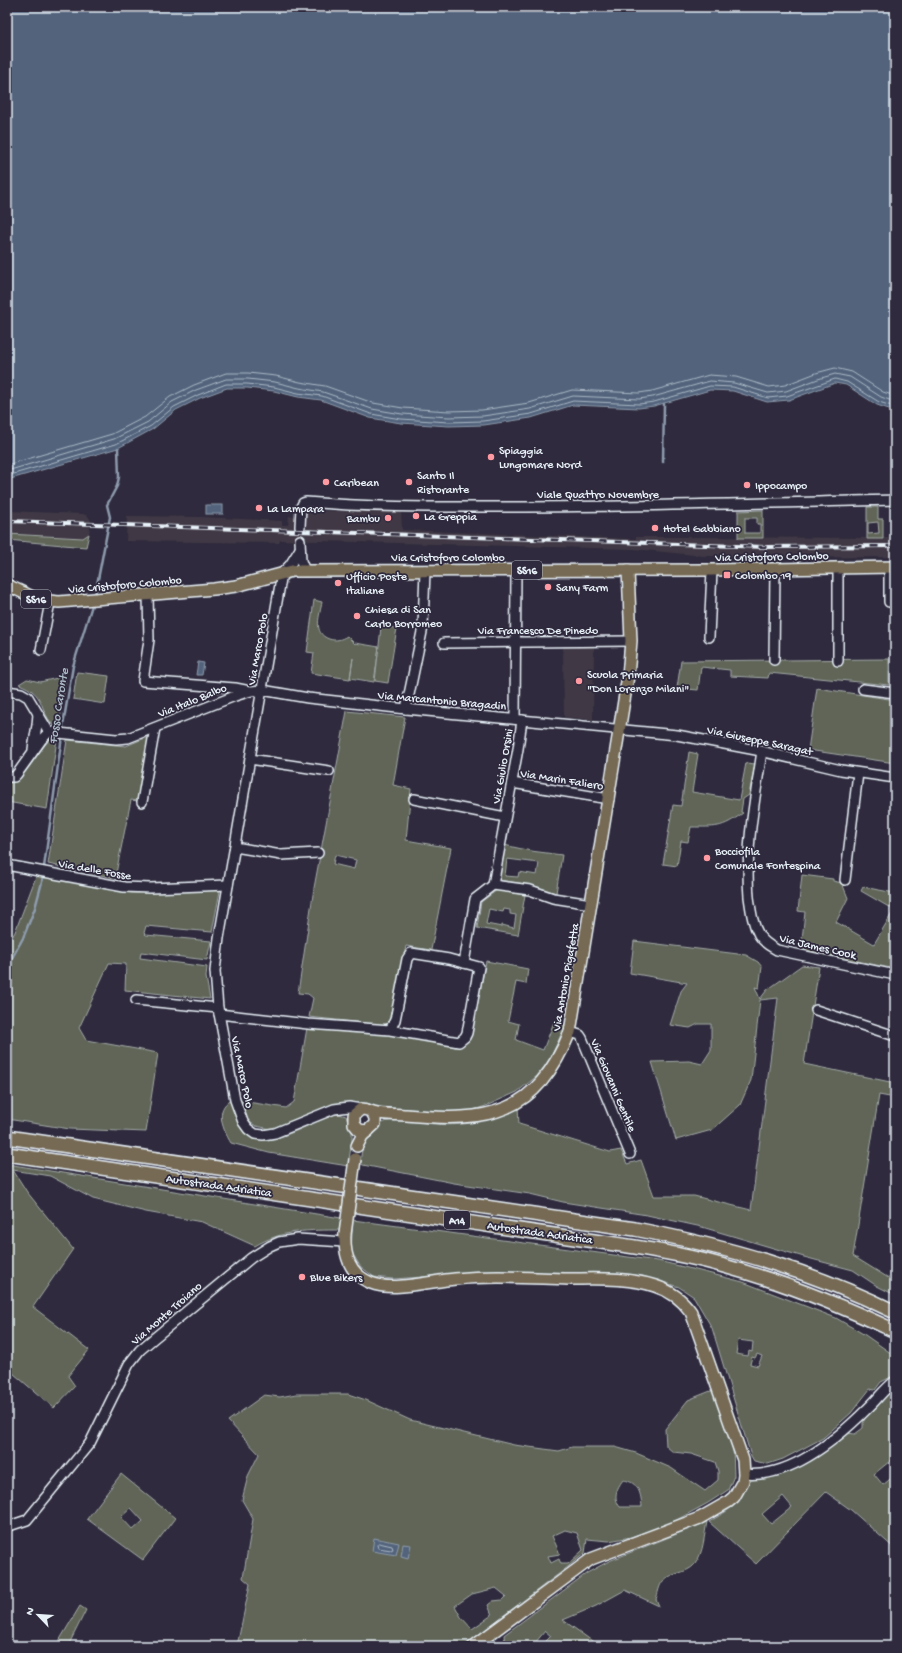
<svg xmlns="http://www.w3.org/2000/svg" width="902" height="1653" font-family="'Gochi Hand',sans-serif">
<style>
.built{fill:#403945}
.green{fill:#616558;stroke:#a4aba8;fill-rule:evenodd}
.water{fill:#52647c;stroke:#8e9cae}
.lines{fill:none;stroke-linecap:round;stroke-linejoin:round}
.shore{stroke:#acb9c6;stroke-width:1}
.stream{stroke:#8e9cae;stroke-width:2.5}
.minor-casing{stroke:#e8f1f8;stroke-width:12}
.major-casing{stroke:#e8f1f8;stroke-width:14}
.highway-casing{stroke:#e8f1f8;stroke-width:16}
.minor{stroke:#2f2a3d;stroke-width:9}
.major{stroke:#766a54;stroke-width:11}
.highway{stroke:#766a54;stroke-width:13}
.rail-casing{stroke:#e8f1f8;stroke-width:4}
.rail{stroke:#2f2a3d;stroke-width:2.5;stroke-dasharray:8;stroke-linecap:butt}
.major-bridge-casing{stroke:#e8f1f8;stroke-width:14;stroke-linecap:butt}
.major-bridge{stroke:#766a54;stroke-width:11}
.poi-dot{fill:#ff9aa2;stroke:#2f2a3d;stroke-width:1.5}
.labels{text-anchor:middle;stroke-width:3.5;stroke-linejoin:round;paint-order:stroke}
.shield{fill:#2f2a3d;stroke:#b0b5c0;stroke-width:1}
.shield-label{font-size:11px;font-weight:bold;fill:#e8f1f8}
.poi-label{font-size:12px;fill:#e8f1f8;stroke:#2f2a3d;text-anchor:start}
.street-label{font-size:12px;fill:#e8f1f8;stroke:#2f2a3d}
.water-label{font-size:13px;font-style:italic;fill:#acb9c6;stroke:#2f2a3d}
</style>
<rect width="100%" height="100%" fill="#2f2a3d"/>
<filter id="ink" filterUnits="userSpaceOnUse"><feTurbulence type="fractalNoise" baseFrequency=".025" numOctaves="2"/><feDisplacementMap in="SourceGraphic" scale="8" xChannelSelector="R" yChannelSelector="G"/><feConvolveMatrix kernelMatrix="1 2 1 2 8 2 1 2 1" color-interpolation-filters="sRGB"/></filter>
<g filter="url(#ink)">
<g class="built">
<polygon points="306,506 311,506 313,511 401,511 402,530 632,539 636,539 636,537 674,537 895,538 895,557 730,558 728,556 705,556 634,549 280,540 279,543 126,541 127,516 201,517 282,521 282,525 288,525 289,516 296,517 305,510"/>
<polygon points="7,511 83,514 88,516 91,521 89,534 83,538 7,534"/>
<polygon points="563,646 594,646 593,720 564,717"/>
</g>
<g class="green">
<path d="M867,507H878V519H883V539H867ZM878,522L879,533L868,534V523Z"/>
<path d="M763,510V538H738V511ZM745,518H757V524H760V533H745Z"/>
<polygon points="7,534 83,538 89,534 86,547 7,540"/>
<path d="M314,600L322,602C320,615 312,633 329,639C335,641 341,640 347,636L355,644V643L379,647L374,682L350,678L353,658L350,679L311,673L314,653L307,652Z"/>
<polygon points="381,627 397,628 388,683 375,681"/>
<polygon points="889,659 889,685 769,673 768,678 730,676 730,670 701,667 698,690 677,688 681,661"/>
<polygon points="77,672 109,676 105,704 73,699"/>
<path d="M66,676L59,726L53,725C38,708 46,694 19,684L27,679L40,682Z"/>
<polygon points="817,688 895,700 895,763 808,750"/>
<path d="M347,711L405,717L393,785L411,789L406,840L451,848L431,950L406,946L392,1017L390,1022L383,1025L309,1017L313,998L308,994L298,993L314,888ZM335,855L356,860L354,869L333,864Z"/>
<polygon points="150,736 138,801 131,800 115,878 48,864 67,740 126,746"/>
<path d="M52,738L57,739L47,809L7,802V783C25,784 38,748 52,738Z"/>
<path d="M689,752L698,754L692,792L739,800L746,763L755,764L749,795L743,799L741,812L743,813C721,829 716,827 691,827L688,842L681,841L677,866L663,864L673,805L681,806Z"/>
<path d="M504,845L531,851L562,855L556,893L531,885L498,880ZM507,859L539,863L537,875L519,872L518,877L505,876Z"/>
<polygon points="37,874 132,893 216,889 220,891 212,932 146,926 144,933 146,935 211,941 207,960 141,952 140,958 207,967 206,977 210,999 125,990 126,964 109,963 79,1028 86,1040 158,1053 146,1132 70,1129 7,1119 7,946 15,932"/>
<polygon points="802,875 833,879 833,881 842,883 848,898 836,922 874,944 894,910 861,891 863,887 895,893 895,969 801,949 805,912 798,911"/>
<path d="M497,890L525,895L518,935L477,928L481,902ZM489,909L503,912L504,909L510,910V914L516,915L514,928L502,925V927L486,924Z"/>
<path d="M634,941L746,955L758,962L762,967L759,988L755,987L760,999L767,990L802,965L819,967L804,1064L895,1083V1098L879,1095L853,1256L895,1282V1295L877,1286L853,1270L804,1257L702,1227L647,1215L563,1202L530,1194L454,1183L363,1165L360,1163C362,1149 362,1143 373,1134C376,1131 377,1126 381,1124C395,1115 419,1123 435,1124C444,1125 454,1125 463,1124C483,1122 501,1116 518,1107L519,1124L610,1152L621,1150L627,1164L641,1160L654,1196H694L751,1210L778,998L760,1000L751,1080L740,1105L712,1130L676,1140L652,1062L689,1061L702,1064L711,1050V1024H698L690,1028L670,1025L681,991L687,983L630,973Z"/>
<path d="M486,961L528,969L526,984L516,982L508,1021L519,1024L516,1040L543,1050L554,1022L559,1019L565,1026L549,1061L537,1076L517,1092L486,1106L470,1111L451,1112L381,1109L367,1103L336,1104L278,1128L271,1129L256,1126L248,1121L241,1101L286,1108L294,1102L307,1028L388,1034L456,1047C464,1045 468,1043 471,1035Z"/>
<path d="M231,1100C234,1111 237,1126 246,1134C267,1152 311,1122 333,1114H339L346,1116L352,1132V1140L348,1166L269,1153L231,1143C223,1130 214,1109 231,1100Z"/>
<path d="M7,1164L341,1218L340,1230C310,1230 281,1230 255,1246L202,1222L146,1212L93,1199L50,1176L13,1170L27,1192L73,1249L33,1307L89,1350L68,1376L75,1386L54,1408L7,1368Z"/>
<path d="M353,1220L658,1261L692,1269L743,1282L836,1318L865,1335L895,1356V1375L881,1382L875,1390L870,1389L851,1413L823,1438L783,1459L768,1464L754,1461L751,1456L712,1328L694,1297L679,1287L643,1276L616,1273L496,1272L393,1279L374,1277L360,1266L351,1251ZM738,1340L753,1342L752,1352L749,1351L748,1356L736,1354ZM757,1354L762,1356L758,1366L750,1364L752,1357L755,1358Z"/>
<path d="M895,1388V1457L874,1474L883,1485L895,1475V1549L851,1510L826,1492L756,1564L709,1522C732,1508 738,1506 748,1480C789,1478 817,1456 847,1433L855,1434L863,1428V1423L865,1418ZM783,1496L792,1507L771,1524L762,1514Z"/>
<path d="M713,1390L733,1447L734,1476L728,1490L708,1503L669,1524L631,1537L609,1541L587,1539L585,1553L564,1570L463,1646H237L250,1584L243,1578L253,1519L242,1500L248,1476L259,1454L228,1421L264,1395L280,1397L296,1394H348L366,1400L410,1420L514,1445L559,1451L572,1447H615L636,1453L671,1468L705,1491L718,1480V1471L715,1462L691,1454L673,1452L666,1446L665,1429L688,1400ZM623,1480C639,1482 641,1494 642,1507H620C613,1498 616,1489 623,1480ZM565,1530L577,1533L583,1550L568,1564H561L559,1559L551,1563L548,1556L560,1554L552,1536ZM496,1588L506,1596L502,1600L493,1601L488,1605L492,1615L472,1629L461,1617L455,1606L472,1594Z"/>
<path d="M121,1474L175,1518L143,1560L87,1519ZM131,1508L143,1521L133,1530L121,1517Z"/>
<path d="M707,1522C704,1535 704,1552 695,1564C687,1574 672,1572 663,1581C659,1585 658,1594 656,1599L659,1606L625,1590L596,1606L563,1620L599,1646H541L551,1636L545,1631L535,1643L538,1646H505L504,1635L587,1573L609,1561Z"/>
<polygon points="80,1606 86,1610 68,1646 56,1646"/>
</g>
<g class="water">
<polygon points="7,7 895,7 895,411 877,405 846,385 835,383 789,400 767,402 733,391 710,390 654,406 639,408 573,405 531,418 484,425 449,426 401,423 370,418 321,400 298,397 274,391 247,388 227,388 200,398 176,410 153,429 118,448 7,480"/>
<rect x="206" y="505" width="17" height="9"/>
<polygon points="198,662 204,663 202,675 196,675"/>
<polygon points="374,1538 399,1543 396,1555 372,1551"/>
<polygon points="403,1544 411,1545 408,1558 401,1556"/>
</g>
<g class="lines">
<g class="shore">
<polyline points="7,465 112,434 145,417 170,397 194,385 226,373 248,373 276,376 300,382 325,386 373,403 403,408 449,411 482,410 529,403 572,390 639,393 652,391 709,375 736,377 769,387 785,385 816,373 835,368 852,372 883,392 895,396"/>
<polyline points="7,471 114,439 148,422 172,402 196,390 226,379 248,379 275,382 299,388 323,392 372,409 402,414 449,417 483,416 530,409 573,396 639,399 653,397 710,381 734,383 768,393 786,391 818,379 835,374 850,377 881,397 895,402"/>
<polyline points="7,476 116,444 151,426 174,407 198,395 226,384 247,384 274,387 298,393 322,396 371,414 401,419 449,422 483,421 531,414 573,401 639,404 654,402 710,386 733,387 768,398 787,396 835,379 847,382 879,402 895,407"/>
<polygon points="379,1543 392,1546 393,1549 391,1550 378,1548 377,1545"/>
</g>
<g class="stream">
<polyline points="663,462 664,404"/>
<polyline points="95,595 110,517 107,505 117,486 119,477 118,448"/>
<polyline points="62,731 73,666 93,602"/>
<polyline points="7,967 23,938 35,908 42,882 62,736"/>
</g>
<defs>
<g id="minor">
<path d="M300,527L301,507L303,503L306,502C375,508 445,507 514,507C641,507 768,503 895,500"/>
<polyline points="300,540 301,561 305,571"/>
<polyline points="300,549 290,565 282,573 219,938 215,971 218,1008 235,1100 243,1122 248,1129 255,1134 263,1135 275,1133 334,1109 349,1107 361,1109"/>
<polyline points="889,567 889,602 895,602"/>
<polyline points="838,568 838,661"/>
<polyline points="148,595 149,640 143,681 235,688 250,691"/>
<polyline points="709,637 712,570"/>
<polyline points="444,643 631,641"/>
<polyline points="41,650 50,602"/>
<polyline points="774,660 775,569"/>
<polyline points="863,689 895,693"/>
<polyline points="7,691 21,693 28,697 49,732"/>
<polyline points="406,709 423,627 425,570"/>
<polyline points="515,719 516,570"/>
<polyline points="49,732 116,739 128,738 235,696 251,691 262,690 308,698 406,709 677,735 756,750 841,770 895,778"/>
<polyline points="33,749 37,725 38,714"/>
<path d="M762,751C755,800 745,848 749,897C751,910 752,923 759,935C763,942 770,946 777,950L895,975"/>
<polyline points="250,759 329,771"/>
<polyline points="7,777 14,777 17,774 42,739 49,732"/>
<polyline points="512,783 609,799"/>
<polyline points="414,799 505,817"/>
<polyline points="142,802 155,728"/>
<polyline points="235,847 281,855 318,853"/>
<polyline points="7,865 124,887 150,888 228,885"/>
<polyline points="845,880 858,773"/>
<polyline points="493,885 518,749 522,720"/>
<polyline points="493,885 530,890 553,898 591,904"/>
<polyline points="464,963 475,899 493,885"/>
<polyline points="136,1000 218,1008"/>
<polyline points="816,1010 895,1036"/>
<polyline points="219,1014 308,1024 390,1030 459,1042 465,1037 467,1033 479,967 449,959 411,953 407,959 395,1020 390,1030"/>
<polyline points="570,1032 580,1035 582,1038 630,1154"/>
<path d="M744,1474C789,1479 837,1439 867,1409C877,1400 884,1389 895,1381"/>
<polyline points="7,1525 12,1525 27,1520 90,1443 129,1364 140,1350 153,1339 251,1258 270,1246 279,1242 298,1239 344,1242"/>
</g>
<g id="major">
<polyline points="7,585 39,600 59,602 214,589 236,586 292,571 712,570 895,567"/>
<path d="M368,1131L359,1130L354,1124V1115L361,1109C366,1109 368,1110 373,1112C383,1115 395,1114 406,1115C489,1123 536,1115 570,1032L628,676L631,641L628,570"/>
<polyline points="357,1146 362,1136 375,1124 375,1118 372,1112"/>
<path d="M345,1234C344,1255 349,1274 371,1283C393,1292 431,1281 455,1279C493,1275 530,1278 568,1279C596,1279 628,1277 655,1286C671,1291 682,1299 691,1312L743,1460L744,1474L743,1481L734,1497L728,1502L700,1518L591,1559L474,1646"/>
</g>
<g id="highway">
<path d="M7,1137L635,1229C727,1247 810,1270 895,1312"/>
<path d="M7,1154L635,1247C665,1252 695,1257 724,1266C783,1282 840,1305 895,1331"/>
</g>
</defs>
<use href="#minor" class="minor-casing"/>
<use href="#major" class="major-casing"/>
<use href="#highway" class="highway-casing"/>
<use href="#minor" class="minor"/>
<use href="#major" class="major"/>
<use href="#highway" class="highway"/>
<defs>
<polyline id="rail" points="7,521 765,547 895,546"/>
</defs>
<use href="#rail" class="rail-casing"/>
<use href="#rail" class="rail"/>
<defs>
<polyline id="major-bridge" points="345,1234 355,1159"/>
</defs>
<use href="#major-bridge" class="major-bridge-casing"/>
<use href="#major-bridge" class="major-bridge"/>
</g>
</g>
<g class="poi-dot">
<circle cx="491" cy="457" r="4"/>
<circle cx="326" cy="482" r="4"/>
<circle cx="409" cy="482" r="4"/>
<circle cx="747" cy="485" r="4"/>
<circle cx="259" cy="508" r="4"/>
<circle cx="416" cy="516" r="4"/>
<circle cx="388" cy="518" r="4"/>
<circle cx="655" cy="528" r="4"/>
<rect x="723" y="571" width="8" height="8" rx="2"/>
<circle cx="338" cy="583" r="4"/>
<circle cx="548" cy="587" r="4"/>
<circle cx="357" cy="616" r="4"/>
<circle cx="579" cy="681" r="4"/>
<circle cx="707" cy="858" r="4"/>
<circle cx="302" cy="1277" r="4"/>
</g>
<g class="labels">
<g class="shield">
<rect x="512" y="561" width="30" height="18" rx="3"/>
<rect x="21" y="590" width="30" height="18" rx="3"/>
<rect x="444" y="1211" width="26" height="18" rx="3"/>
</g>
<g class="shield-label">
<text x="527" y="574">SS16</text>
<text x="36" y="603">SS16</text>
<text x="457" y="1224">A14</text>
</g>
<g class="poi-label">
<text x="499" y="454">Spiaggia<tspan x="499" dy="14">Lungomare Nord</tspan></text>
<text x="417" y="479">Santo Il<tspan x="417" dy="14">Ristorante</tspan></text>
<text x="334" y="486">Caribean</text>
<text x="755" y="489">Ippocampo</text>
<text x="267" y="512">La Lampara</text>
<text x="424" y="520">La Greppia</text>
<text x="380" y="522" text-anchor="end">Bambu</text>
<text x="663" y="532">Hotel Gabbiano</text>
<text x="735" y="579">Colombo 19</text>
<text x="346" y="580">Ufficio Poste<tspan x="346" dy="14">Italiane</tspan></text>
<text x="556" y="591">Sany Farm</text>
<text x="365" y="613">Chiesa di San<tspan x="365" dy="14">Carlo Borromeo</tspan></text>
<text x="587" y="678">Scuola Primaria<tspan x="587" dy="14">"Don Lorenzo Milani"</tspan></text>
<text x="715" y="855">Bocciofila<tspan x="715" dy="14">Comunale Fontespina</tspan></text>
<text x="310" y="1281">Blue Bikers</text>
</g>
<g class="street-label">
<text x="598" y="498">Viale Quattro Novembre</text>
<text transform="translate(772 556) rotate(-1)" y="4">Via Cristoforo Colombo</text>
<text x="448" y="561">Via Cristoforo Colombo</text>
<text transform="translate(125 584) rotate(-5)" y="4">Via Cristoforo Colombo</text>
<text x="538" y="634">Via Francesco De Pinedo</text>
<text transform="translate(257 649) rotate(-80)" y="4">Via Marco Polo</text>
<text transform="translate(192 700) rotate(-22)" y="4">Via Italo Balbo</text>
<text transform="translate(442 700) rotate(5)" y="4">Via Marcantonio Bragadin</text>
<text transform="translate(760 740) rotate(12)" y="4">Via Giuseppe Saragat</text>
<text transform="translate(502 766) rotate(-80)" y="4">Via Giulio Orsini</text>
<text transform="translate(562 779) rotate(9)" y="4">Via Marin Faliero</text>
<text transform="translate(95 869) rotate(10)" y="4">Via delle Fosse</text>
<text transform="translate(818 946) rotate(13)" y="4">Via James Cook</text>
<text transform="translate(565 977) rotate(-80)" y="4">Via Antonio Pigafetta</text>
<text transform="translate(243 1072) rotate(78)" y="4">Via Marco Polo</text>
<text transform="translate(614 1085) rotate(67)" y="4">Via Giovanni Gentile</text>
<text transform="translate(219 1185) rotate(8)" y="4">Autostrada Adriatica</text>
<text transform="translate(540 1232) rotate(8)" y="4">Autostrada Adriatica</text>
<text transform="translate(166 1313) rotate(-41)" y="4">Via Monte Troiano</text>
</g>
<g class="water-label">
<text transform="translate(57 706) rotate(-81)" y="5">Fosso Caronte</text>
</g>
</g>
<rect width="902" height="1653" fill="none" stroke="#2f2a3d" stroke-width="24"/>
<rect x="12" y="12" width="878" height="1629" fill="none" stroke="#e8f1f8" stroke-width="1.5" filter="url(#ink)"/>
<g transform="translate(38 1615) rotate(295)" stroke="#2f2a3d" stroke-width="3" paint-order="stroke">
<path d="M0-3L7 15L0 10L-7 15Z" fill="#e8f1f8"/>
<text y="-6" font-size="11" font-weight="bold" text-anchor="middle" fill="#e8f1f8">N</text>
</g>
</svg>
